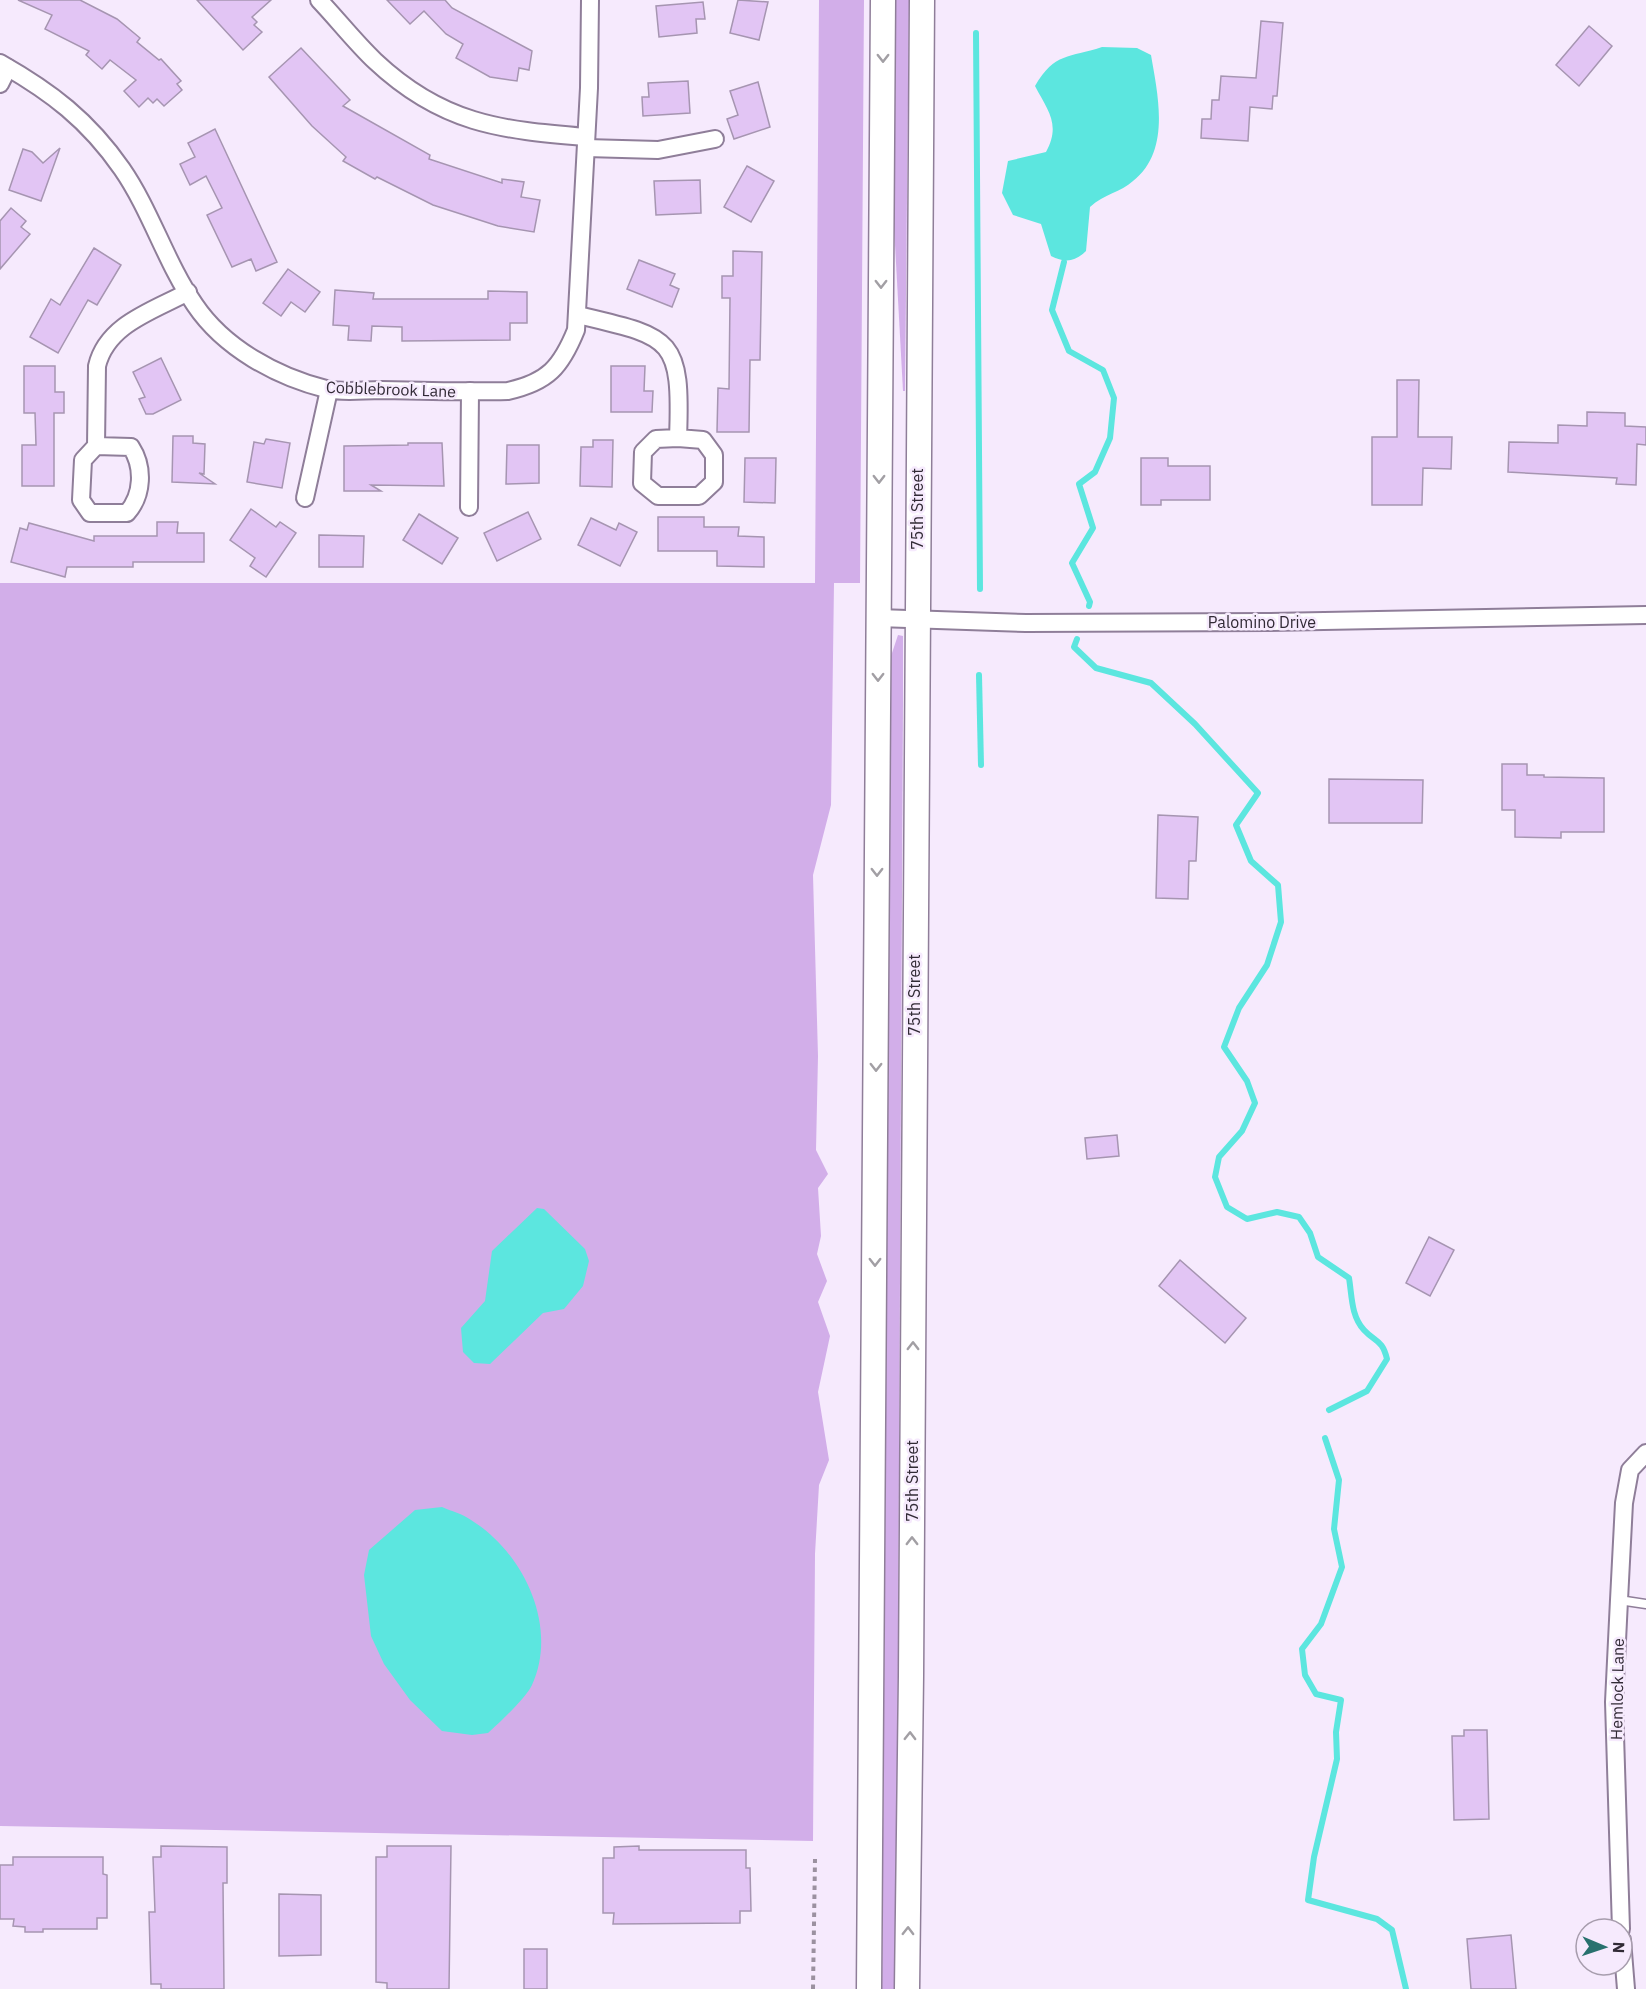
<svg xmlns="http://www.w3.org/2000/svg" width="1646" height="1989" font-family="'IBM Plex Sans',sans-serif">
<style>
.green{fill:#d2aee9}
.water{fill:#5ce6df}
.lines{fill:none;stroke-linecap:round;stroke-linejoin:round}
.stream{stroke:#5ce6df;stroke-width:6}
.building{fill:#e2c5f4;stroke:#a695b1;stroke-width:1.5}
.lane-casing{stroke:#8f7e99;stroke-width:11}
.street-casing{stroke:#8f7e99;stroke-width:20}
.secondary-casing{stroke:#8f7e99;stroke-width:27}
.path{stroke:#9b91a0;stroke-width:4;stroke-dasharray:4.5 4.5;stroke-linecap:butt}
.lane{stroke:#fff;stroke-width:8}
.street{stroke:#fff;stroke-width:16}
.secondary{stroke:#fff;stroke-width:24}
.oneway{stroke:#a29fa4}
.labels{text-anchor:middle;stroke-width:5;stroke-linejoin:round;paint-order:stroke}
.street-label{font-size:16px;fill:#312a35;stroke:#f6eafd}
</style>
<rect width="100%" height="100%" fill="#f6eafd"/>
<g class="green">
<polygon points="819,0 864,0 860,583 834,583 831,805 813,875 818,1056 816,1150 828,1174 818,1188 821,1236 817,1254 827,1281 818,1302 830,1336 818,1392 829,1460 819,1485 815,1554 813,1841 0,1826 0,583 815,583"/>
<polygon points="896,0 909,0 905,391 903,391 894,226"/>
<polygon points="898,635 903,636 903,702 897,1855 894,1989 882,1989 891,656"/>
</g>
<g class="water">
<path d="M1102,47L1137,48L1151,55C1158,96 1171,151 1133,181C1121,192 1104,194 1090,207L1086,251C1075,262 1065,263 1051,256L1041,224L1013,215L1002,193L1008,161L1046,152C1061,124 1048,111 1035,86C1055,52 1069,58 1102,47Z"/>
<polygon points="537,1208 544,1209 585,1249 589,1261 583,1286 564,1309 543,1313 490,1364 474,1363 463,1352 461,1328 485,1301 492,1251"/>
<path d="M442,1507C451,1511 463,1514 471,1520C523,1552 559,1626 532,1685C526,1698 500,1722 488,1733L472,1735L442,1731L410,1700L384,1664L371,1636L364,1575L369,1550L415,1510Z"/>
</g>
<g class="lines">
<g class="stream">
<polyline points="976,33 980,589"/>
<polyline points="1064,262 1052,310 1069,351 1103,370 1114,398 1110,438 1095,472 1079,484 1093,528 1072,563 1090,602 1089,606"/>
<path d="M1077,639L1074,647L1096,668L1151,683L1195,724L1258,793L1236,825L1251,861L1278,885L1281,922L1267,965L1239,1008L1224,1047L1247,1081L1255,1103L1242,1131L1219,1157L1215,1177L1227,1207L1247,1219L1277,1212L1299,1217L1310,1233L1318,1257L1349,1278C1352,1296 1351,1316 1364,1330C1376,1343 1382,1339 1387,1359L1367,1391L1329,1410"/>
<polyline points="979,675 981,765"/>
<polyline points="1325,1438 1339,1480 1334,1529 1342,1567 1321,1624 1302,1649 1305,1675 1316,1694 1341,1700 1336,1732 1337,1759 1314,1857 1308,1900 1377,1919 1392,1930 1406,1989"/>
</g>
</g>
<g class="building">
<polygon points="18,0 80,0 117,19 140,38 137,42 159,60 161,59 181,81 177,84 182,90 164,106 157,99 153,103 148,98 139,107 124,91 136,80 110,60 102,69 86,55 89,51 45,29 52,15"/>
<polygon points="197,0 271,0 252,17 257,22 254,25 262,32 243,50"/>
<polygon points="387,0 445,0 452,8 532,51 529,70 519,68 517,81 490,77 456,58 463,44 446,34 424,11 410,24"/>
<polygon points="738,0 768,2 759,40 730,33"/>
<polygon points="703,2 705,19 696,19 697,33 659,37 656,6"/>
<polygon points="1261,21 1283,23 1277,96 1273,96 1272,109 1250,107 1248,141 1201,138 1202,119 1211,119 1212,100 1219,100 1221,76 1256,78"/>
<polygon points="1589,26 1612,46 1579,86 1556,65"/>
<polygon points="301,48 350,100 343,106 430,155 429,159 502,183 502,179 524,182 521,197 540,200 534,232 498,226 433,205 377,177 375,179 343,161 346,157 312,126 269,77"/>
<polygon points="688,81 690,113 643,116 642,97 649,97 648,83"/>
<polygon points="758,82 770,127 734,139 727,119 738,115 730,91"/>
<polygon points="215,129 277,262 256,271 251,259 232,267 207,215 222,208 206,176 190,185 180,164 195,157 188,143"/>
<polygon points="60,148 41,201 9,190 23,149 32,152 43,163"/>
<polygon points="747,166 774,181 751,222 724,207"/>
<polygon points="700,180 701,213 656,215 654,181"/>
<polygon points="11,208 26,221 21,227 30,234 0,269 0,221"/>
<polygon points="94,248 121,265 97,305 88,300 58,353 30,337 51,299 60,305"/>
<polygon points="733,251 762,252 760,360 750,360 749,432 717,432 718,388 729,389 730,298 722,298 722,276 733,276"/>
<polygon points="639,260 675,274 670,285 679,289 672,307 627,289"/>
<polygon points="288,269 320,292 305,312 291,302 281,316 263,303"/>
<polygon points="335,290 374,293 373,299 488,299 488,291 527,292 527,323 510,323 510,340 402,341 402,327 372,326 371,341 348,340 349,326 333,325"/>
<polygon points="161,358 181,400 153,414 146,414 139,399 145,397 133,372"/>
<polygon points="24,366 55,366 55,392 64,392 64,413 54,413 54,486 22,486 22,445 36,445 35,413 24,413"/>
<polygon points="611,366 645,366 644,391 653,391 652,412 611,412"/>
<polygon points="1397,380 1419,380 1418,437 1452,437 1451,469 1423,468 1422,505 1372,505 1372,437 1397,437"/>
<polygon points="1587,412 1625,413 1625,426 1646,427 1646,445 1637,444 1636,485 1616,484 1617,478 1508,472 1509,442 1558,443 1558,425 1587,426"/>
<polygon points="173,436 193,436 193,443 205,444 204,474 199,473 215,484 172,482"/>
<polygon points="266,439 290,443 282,488 247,482 254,442 264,444"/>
<polygon points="593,440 613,440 612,487 580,486 581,447 593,447"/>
<polygon points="408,443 442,443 444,486 371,485 381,491 344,491 344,446 408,445"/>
<polygon points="507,445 539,445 539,483 506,484"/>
<polygon points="745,458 776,458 775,503 744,502"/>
<polygon points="1141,458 1168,458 1168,466 1210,466 1210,500 1161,500 1161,505 1141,505"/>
<polygon points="251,509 276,527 280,522 296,533 266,577 250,566 255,558 230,540"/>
<polygon points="528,512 541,539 497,561 484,533"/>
<polygon points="419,514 458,538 442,564 403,540"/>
<polygon points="658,517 704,517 704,527 739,527 738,536 764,537 764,567 717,566 717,551 658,551"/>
<polygon points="591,518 616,530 619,523 637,532 620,566 578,545"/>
<polygon points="157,522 178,522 177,533 204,533 204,562 133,562 133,567 67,567 65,577 11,562 20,528 27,530 29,523 94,541 94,536 157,536"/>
<polygon points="319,535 364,536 363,567 319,567"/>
<polygon points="1502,764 1527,764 1527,775 1544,775 1544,777 1604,778 1604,832 1561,832 1561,838 1515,837 1515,810 1502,810"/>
<polygon points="1329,779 1423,780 1422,823 1329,823"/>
<polygon points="1158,815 1198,817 1196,861 1189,861 1188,899 1156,898"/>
<polygon points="1117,1135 1119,1156 1087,1159 1085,1138"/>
<polygon points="1429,1237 1454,1250 1430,1296 1406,1283"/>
<polygon points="1180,1260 1246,1318 1225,1343 1159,1286"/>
<polygon points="1464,1730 1487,1730 1489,1819 1454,1820 1452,1736 1464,1736"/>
<polygon points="161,1846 227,1847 227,1883 223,1883 224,1989 161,1989 161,1984 151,1984 149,1912 155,1912 153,1857 161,1857"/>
<polygon points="387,1846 451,1846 449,1989 387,1989 387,1983 376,1982 376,1857 387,1857"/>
<polygon points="639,1846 639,1850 746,1850 746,1868 750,1868 751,1911 740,1911 740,1923 613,1924 614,1913 603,1913 603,1858 614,1858 614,1847"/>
<polygon points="13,1857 103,1857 103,1874 107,1875 107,1918 97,1918 97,1929 43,1929 43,1932 25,1932 25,1927 13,1926 14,1919 0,1919 0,1865 13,1865"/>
<polygon points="279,1894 321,1895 321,1955 279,1956"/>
<polygon points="1511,1935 1516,1989 1471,1989 1467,1939"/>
<rect x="524" y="1949" width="23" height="40"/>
</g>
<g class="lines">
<defs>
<polyline id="lane" points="1619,1600 1646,1604"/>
<g id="street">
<path d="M319,0C338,20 355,42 375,61C442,124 500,130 586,137"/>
<path d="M0,63C51,92 88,120 122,169C151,211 166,263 195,305C224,348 277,377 326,389C343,393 363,390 381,390C423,391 465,392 508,391C548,382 561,367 576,330L589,88L590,0"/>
<polyline points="0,84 8,68"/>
<polyline points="586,148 658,150 715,139"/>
<path d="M578,315C672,337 682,337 678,438L656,439L643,452L642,483L658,496H699L714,482V455L703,440L678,438"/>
<path d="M96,446L131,447C144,467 143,495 127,513H90L81,500L83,460L96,446L97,366C107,324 153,311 188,292"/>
<polyline points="305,498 329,390"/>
<polyline points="469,507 470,391"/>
<polyline points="878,618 1026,623 1268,622 1646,615"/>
<polyline points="1621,1929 1614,1702 1619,1600 1624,1503 1630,1470 1646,1453"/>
<polyline points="1622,1940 1626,1989"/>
</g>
<g id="secondary">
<polyline points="869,1989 883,0"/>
<polyline points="907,1989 911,1676 922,0"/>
</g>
</defs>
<use href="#lane" class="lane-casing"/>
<use href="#street" class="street-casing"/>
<use href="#secondary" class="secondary-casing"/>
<polyline class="path" points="813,1989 815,1859"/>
<use href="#lane" class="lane"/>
<use href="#street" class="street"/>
<use href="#secondary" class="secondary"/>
</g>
<defs><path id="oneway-chevron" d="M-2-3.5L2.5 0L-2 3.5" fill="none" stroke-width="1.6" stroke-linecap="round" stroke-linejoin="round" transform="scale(1.5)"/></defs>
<g class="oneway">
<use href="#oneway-chevron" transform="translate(883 58) rotate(90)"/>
<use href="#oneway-chevron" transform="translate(881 284) rotate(90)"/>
<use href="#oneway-chevron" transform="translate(879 479) rotate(90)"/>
<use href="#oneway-chevron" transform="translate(878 677) rotate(90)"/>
<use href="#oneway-chevron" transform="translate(877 872) rotate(90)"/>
<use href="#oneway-chevron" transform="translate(876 1067) rotate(90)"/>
<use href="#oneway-chevron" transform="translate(875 1262) rotate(90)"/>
<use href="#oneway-chevron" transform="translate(913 1346) rotate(-90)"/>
<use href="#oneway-chevron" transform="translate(912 1541) rotate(-90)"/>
<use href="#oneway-chevron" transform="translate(910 1736) rotate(-89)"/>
<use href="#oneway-chevron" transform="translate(908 1931) rotate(-89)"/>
</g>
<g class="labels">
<g class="street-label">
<text transform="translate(391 389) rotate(2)" y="6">Cobblebrook Lane</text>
<text transform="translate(917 509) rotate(-90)" y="6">75th Street</text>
<text x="1262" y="628">Palomino Drive</text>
<text transform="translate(914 995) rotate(-90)" y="6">75th Street</text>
<text transform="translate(912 1481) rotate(-90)" y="6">75th Street</text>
<text transform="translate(1617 1689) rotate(-89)" y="6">Hemlock Lane</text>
</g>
</g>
<g transform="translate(1604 1947) rotate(92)"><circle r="28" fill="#f6eafd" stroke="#a79dad" stroke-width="1.5"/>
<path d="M0-4.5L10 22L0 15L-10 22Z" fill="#28716e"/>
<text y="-9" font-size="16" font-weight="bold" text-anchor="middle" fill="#312a35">N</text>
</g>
</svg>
